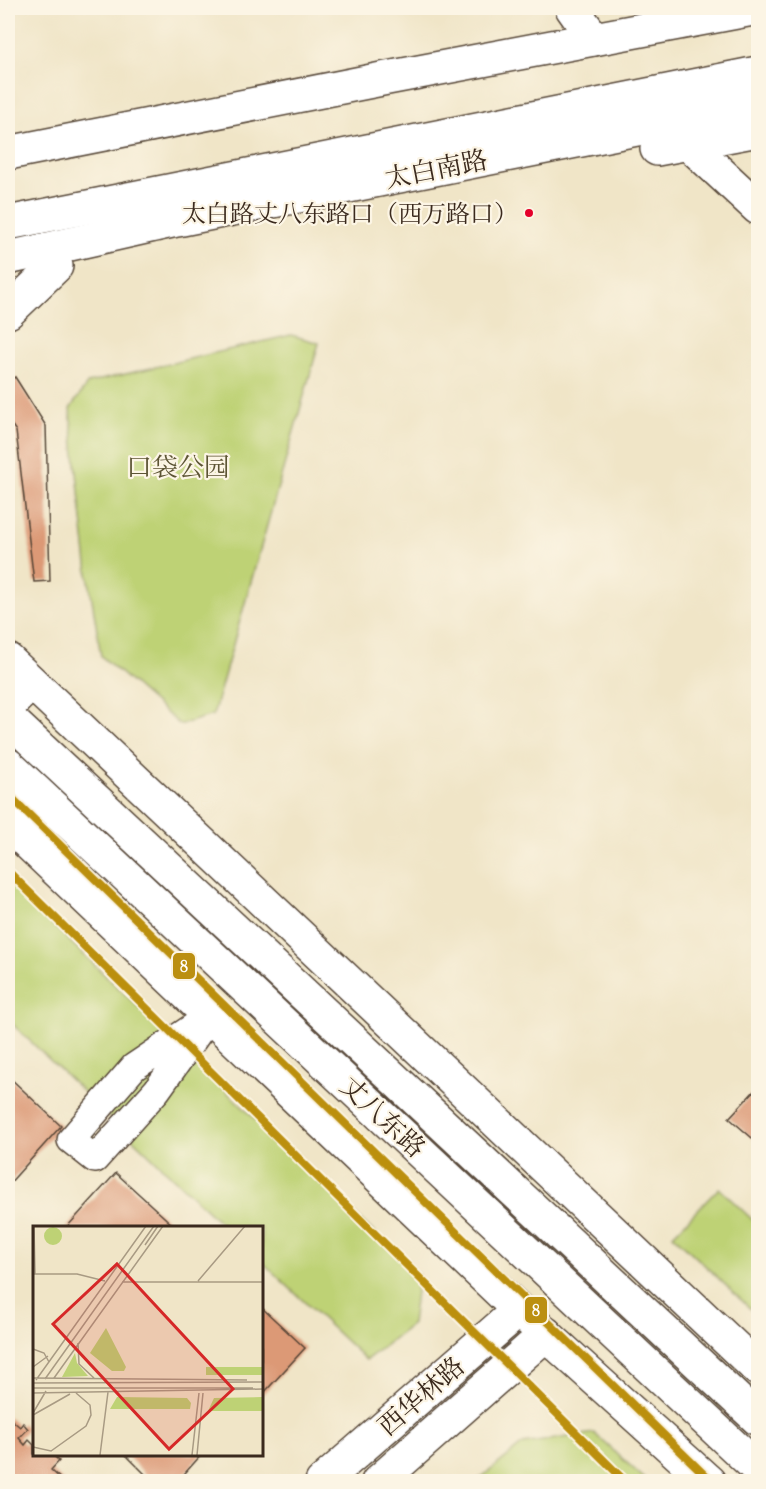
<svg xmlns="http://www.w3.org/2000/svg" width="766" height="1489" font-family="'Sorts Mill Goudy','Noto Serif SC',serif">
<style>
.green{fill:#bed275;stroke:#7c7e4a;stroke-width:1.5}
.building{fill:#dc9976}
.lines{fill:none;stroke-linecap:round;stroke-linejoin:round}
.street-casing{stroke:#564637;stroke-width:30}
.secondary-casing{stroke:#564637;stroke-width:36}
.primary-casing{stroke:#564637;stroke-width:36}
.street{stroke:#fff;stroke-width:27}
.secondary{stroke:#fff;stroke-width:33}
.primary{stroke:#fff;stroke-width:33}
.metro-1-casing{stroke:#fcf5e5;stroke-width:12}
.metro-1{stroke:#bb8f10;stroke-width:8}
.bus-dot{fill:#e4002b;stroke:#fcf5e5;stroke-width:2}
.labels{text-anchor:middle;stroke-width:4.5;stroke-linejoin:round;paint-order:stroke}
.bus-label{font-size:24px;fill:#3b2a1e;stroke:#fcf5e5;text-anchor:end}
.street-label{font-size:26px;fill:#3b2a1e;stroke:#fcf5e5}
.park-label{font-size:26px;fill:#5c5434;stroke:#fcf5e5}
.inset-road{fill:none;stroke:#a89a83;stroke-width:1.5}
.view{fill:#d62828;fill-opacity:0.15;stroke:#d62828;stroke-width:3}
.inset-edge{fill:none;stroke:#3b2a1e;stroke-width:3}
.line-badge{stroke:#fcf5e5;stroke-width:2}
.badge-label{font-size:16px;text-anchor:middle;font-weight:bold;fill:#fff}
</style>
<rect width="100%" height="100%" fill="#fcf5e5"/>
<filter id="ink" filterUnits="userSpaceOnUse"><feTurbulence type="fractalNoise" baseFrequency=".0167" numOctaves="2"/><feDisplacementMap in="SourceGraphic" scale="12" xChannelSelector="R" yChannelSelector="G"/><feConvolveMatrix kernelMatrix="1 2 1 2 8 2 1 2 1" color-interpolation-filters="sRGB"/></filter>
<filter id="wash" filterUnits="userSpaceOnUse"><feTurbulence type="fractalNoise" baseFrequency=".008" numOctaves="4" result="noise"/><feDisplacementMap in="SourceGraphic" scale="24" xChannelSelector="R" yChannelSelector="G"/><feGaussianBlur stdDeviation="1.35" result="paint"/><feColorMatrix in="noise" values="0 0 0 0 0 0 0 0 0 0 0 0 0 0 0 0 0 1.4 0 .05"/><feComposite in="paint" operator="in"/></filter>
<g filter="url(#wash)">
<rect width="100%" height="100%" fill="#f0e5c7"/>
<g class="green">
<polygon points="291,335 319,343 213,715 180,725 101,656 88,574 70,409 88,383"/>
<polygon points="8,882 418,1275 412,1324 366,1360 261,1261 261,1228 226,1228 8,1020"/>
<polygon points="719,1188 758,1225 758,1316 673,1235"/>
<polygon points="594,1433 647,1481 477,1481 523,1444"/>
</g>
<g id="blocks">
<g class="building">
<polygon points="15,377 46,426 50,581 34,582 16,431 8,420 8,383"/>
<polygon points="8,1076 61,1126 8,1185"/>
<polygon points="758,1087 758,1143 729,1118"/>
<polygon points="116,1173 176,1228 66,1228"/>
<polygon points="261,1307 305,1348 261,1396"/>
<polygon points="8,1417 20,1427 23,1423 28,1429 19,1438 25,1445 29,1440 34,1445 34,1454 52,1454 59,1461 51,1470 64,1482 8,1482"/>
<polygon points="125,1454 202,1454 177,1482 153,1482"/>
</g>
</g>
</g>
<g filter="url(#ink)">
<use href="#blocks" fill-opacity="0" stroke="#564637" stroke-width="1.5"/>
<g class="lines">
<defs>
<polygon id="street" points="210,1016 157,1090 95,1159 71,1140 134,1067"/>
<g id="secondary">
<polyline points="572,8 594,39"/>
<polyline points="688,143 758,208"/>
<polyline points="8,706 31,683"/>
<polyline points="322,1482 519,1310"/>
<polyline points="378,1482 546,1334"/>
</g>
<g id="primary">
<polyline points="657,149 758,130"/>
<polyline points="8,153 382,79 758,8"/>
<polyline points="8,223 758,73"/>
<polyline points="8,258 177,220 758,105"/>
<polyline points="8,312 56,266"/>
<polyline points="8,660 758,1369"/>
<polyline points="8,718 758,1419"/>
<polyline points="8,765 758,1469"/>
<polyline points="8,824 519,1310 709,1482"/>
</g>
</defs>
<use href="#street" class="street-casing"/>
<use href="#secondary" class="secondary-casing"/>
<use href="#primary" class="primary-casing"/>
<use href="#street" class="street"/>
<use href="#secondary" class="secondary"/>
<use href="#primary" class="primary"/>
<defs>
<g id="metro-1">
<polyline points="8,794 712,1482"/>
<polyline points="8,871 626,1482"/>
</g>
</defs>
<use href="#metro-1" class="metro-1-casing"/>
<use href="#metro-1" class="metro-1"/>
</g>
</g>
<circle class="bus-dot" cx="529" cy="213" r="5"/>
<g class="labels">
<g class="bus-label">
<text x="518" y="222">太白路丈八东路口（西万路口）</text>
</g>
<g class="street-label">
<text transform="translate(436 169) rotate(-11)" y="9">太白南路</text>
<text transform="translate(383 1117) rotate(43)" y="9">丈八东路</text>
<text transform="translate(421 1396) rotate(-41)" y="9">西华林路</text>
</g>
<g class="park-label">
<text x="178" y="476">口袋公园</text>
</g>
</g>
<g transform="translate(33 1226)">
<rect width="230" height="230" fill="#f0e5c7"/>
<path d="M11 10a9 9 0 1 1 18 0a9 9 0 1 1-18 0ZM73,102L93,141L91,145H79L57,127ZM42,127L44,137L55,150L29,151ZM173,141H229V149H173ZM84,171L154,172L158,177L157,183H77ZM229,171V185H175L181,172Z" fill="#bed275"/>
<path class="inset-road" d="M1,0L2,48M112,19L125,0M0,48H44L72,55M165,55L212,0M89,56H230M45,117L46,138L61,152M0,123L11,127L16,136M0,141L15,130M0,152L214,154M21,152L130,0M12,153L121,0M3,154L113,0M0,157L230,156M0,162H220M0,167L230,163M0,187L13,165M0,189L37,168M0,221L18,225L53,200L58,189L57,179L43,167M67,229L75,166M159,229L166,167M164,229L170,167"/>
<path class="view" d="M84,38L200,163L136,223L20,98Z"/>
<rect width="230" height="230" class="inset-edge"/>
</g>
<g class="line-badge">
<rect x="172" y="952" width="24" height="28" rx="6" fill="#bb8f10"/>
<rect x="524" y="1296" width="24" height="28" rx="6" fill="#bb8f10"/>
</g>
<g class="badge-label">
<text x="184" y="972">8</text>
<text x="536" y="1316">8</text>
</g>
<rect width="766" height="1489" fill="none" stroke="#fcf5e5" stroke-width="30"/>
</svg>
